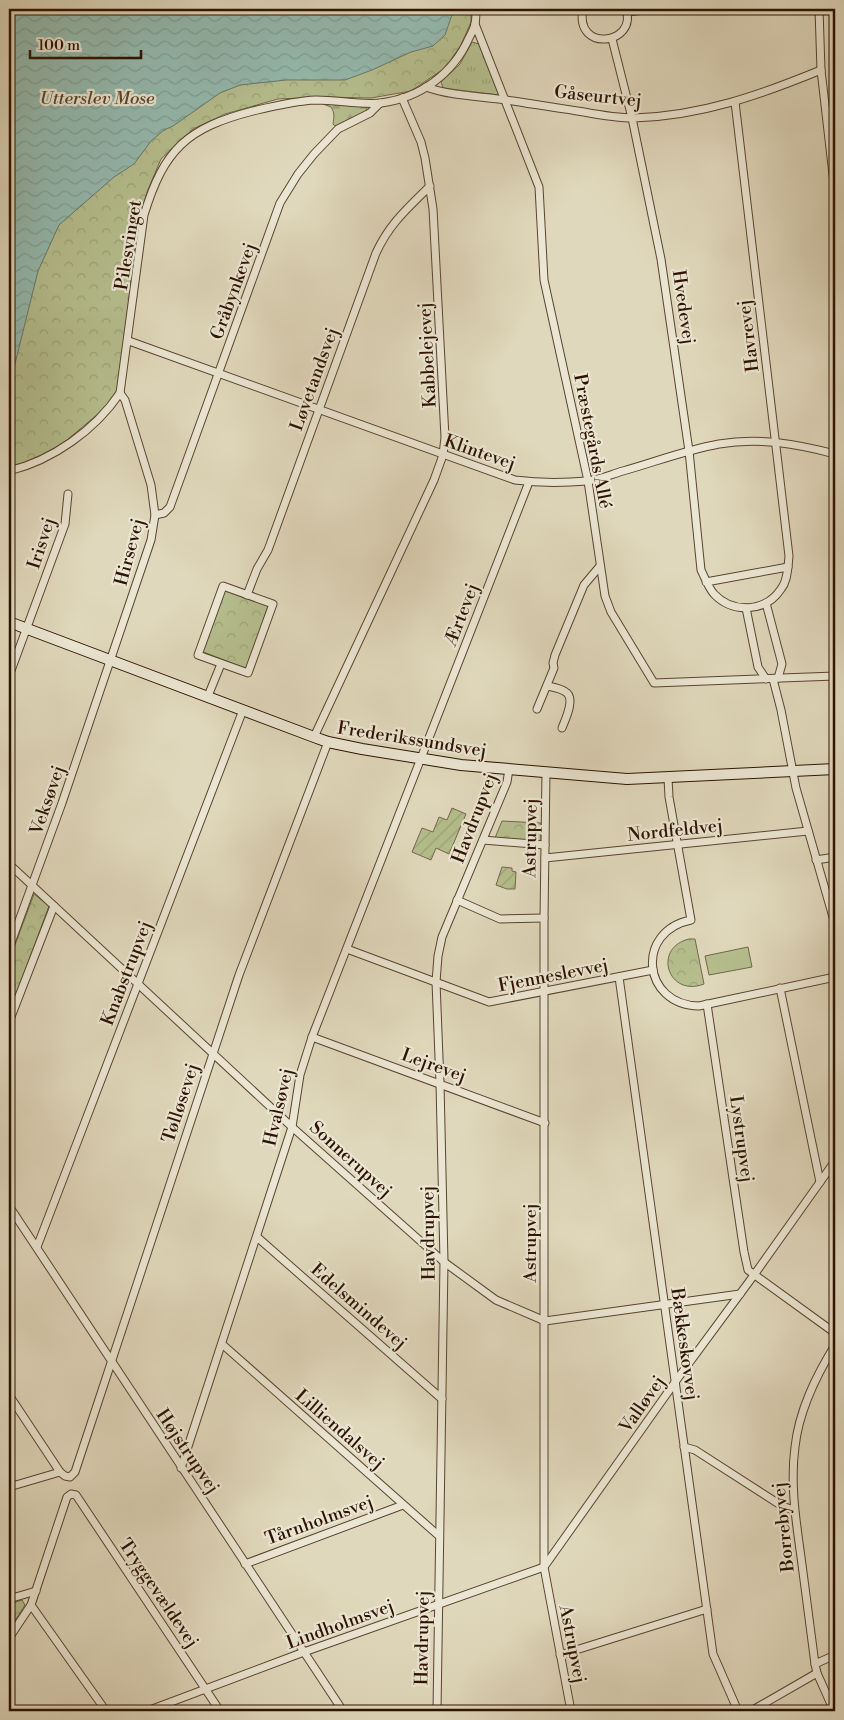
<svg xmlns="http://www.w3.org/2000/svg" width="844" height="1720" font-family="'Libre Bodoni',serif">
<style>
.grass{fill:url(#grass-tufts);stroke:#726847}
.forest{fill:url(#forest-firs);stroke:#726847}
.park{fill:url(#park-crowns);stroke:#726847}
.garden{fill:url(#garden-furrows);stroke:#726847}
.pitch{fill:#b5be8e;stroke:#726847}
.water{fill:url(#water-waves);stroke:#6b7769}
.lines{fill:none;stroke-linecap:round;stroke-linejoin:round}
.street-casing{stroke:#5a442f;stroke-width:9}
.secondary-casing{stroke:#2e1300;stroke-width:12}
.street{stroke:#ebe6d3;stroke-width:7}
.secondary{stroke:#ebe6d3;stroke-width:10}
.labels{text-anchor:middle;stroke-width:4.5;stroke-linejoin:round;paint-order:stroke}
.street-label{font-size:18px;fill:#2e1300;stroke:#ebe6d3}
.park-label{font-size:18px;font-style:italic;fill:#56462b;stroke:#ebe6d3}
</style>
<defs>
<pattern id="grass-tufts" width="24" height="20" patternUnits="userSpaceOnUse" patternTransform="scale(1.25)"><rect width="24" height="20" fill="#b5be8e"/><path d="M3 7l-1-3M5 7V3M7 7l1-3M15 17l-1-3M17 17v-4M19 17l1-3" fill="none" stroke="#9ca279"/></pattern>
<pattern id="forest-firs" width="22" height="20" patternUnits="userSpaceOnUse" patternTransform="scale(1.25)"><rect width="22" height="20" fill="#b5be8e"/><path d="M5 1l3.5 6h-7zM16 11l3.5 6h-7z" fill="#9ca279"/></pattern>
<pattern id="park-crowns" width="20" height="18" patternUnits="userSpaceOnUse" patternTransform="scale(1.25)"><rect width="20" height="18" fill="#b5be8e"/><path d="M2 6a3 3 0 1 1 6 0M12 15a3 3 0 1 1 6 0" fill="none" stroke="#9ca279"/></pattern>
<pattern id="garden-furrows" width="10" height="10" patternUnits="userSpaceOnUse" patternTransform="scale(1.25)"><rect width="10" height="10" fill="#b5be8e"/><path d="M-1 1l2-2M0 10L10 0M9 11l2-2" fill="none" stroke="#9ca279"/></pattern>
<pattern id="water-waves" width="16" height="10" patternUnits="userSpaceOnUse" patternTransform="scale(1.25)"><rect width="16" height="10" fill="#94baaf"/><path d="M0 5q4-4 8 0t8 0" fill="none" stroke="#809f95"/></pattern>
</defs>
<rect width="100%" height="100%" fill="#e0d8bc"/>
<filter id="stains"><feTurbulence type="fractalNoise" baseFrequency=".004" numOctaves="4"/><feColorMatrix values="0 0 0 0 .2 0 0 0 0 .09 0 0 0 0 .02 0 0 0 .5 -.17"/></filter>
<radialGradient id="worn" r=".72"><stop offset=".6" stop-color="#630" stop-opacity="0"/><stop offset="1" stop-color="#630" stop-opacity=".3"/></radialGradient>
<polygon class="grass" points="472,42 479,44 499,95 443,88 441,82 460,64"/>
<path class="forest" d="M323,104L364,105L367,108L366,111L335,126L333,124C334,117 335,113 331,107Z"/>
<g class="park">
<polygon points="9,9 471,9 471,22 461,45 445,68 411,91 371,98 322,97 278,99 225,114 193,129 161,159 147,192 137,228 119,387 105,408 61,445 28,462 9,466"/>
<polygon points="225,590 268,606 247,669 201,651"/>
<polygon points="502,821 541,823 541,842 495,838"/>
<polygon points="34,894 49,906 9,1014 9,961"/>
<path d="M689,939H695L704,984C668,998 652,948 689,939Z"/>
<polygon points="22,1600 25,1605 9,1630 9,1604"/>
</g>
<g class="garden">
<polygon points="452,808 466,814 449,854 436,848 431,860 412,852 422,828 433,832 439,817 447,820"/>
<polygon points="502,867 512,868 512,871 516,872 515,889 507,889 496,885"/>
</g>
<polygon class="pitch" points="748,947 752,967 709,975 705,956"/>
<polygon class="water" points="9,9 454,9 445,35 433,46 411,52 372,70 345,80 286,80 240,85 220,93 173,126 164,130 151,141 134,164 114,177 59,225 38,271 9,388"/>
<g class="lines">
<defs>
<g id="street">
<path d="M583,9C574,53 638,45 626,9"/>
<polyline points="819,9 821,70 835,192"/>
<polyline points="627,12 653,9"/>
<polyline points="475,24 539,187 544,280 588,481 605,596 611,612 654,683 835,676"/>
<path d="M612,39L632,118L661,259L689,451L701,570C705,578 708,587 714,594C733,614 766,612 781,589C786,583 787,575 788,567L706,582"/>
<path d="M426,87C454,97 484,96 513,101C537,105 560,108 584,112C600,115 617,118 634,118C701,116 760,95 821,70"/>
<polyline points="735,102 789,556 788,567"/>
<path d="M129,341L515,480C538,483 563,483 587,481C599,480 612,474 623,471C655,462 686,450 719,444C759,437 797,444 835,454"/>
<path d="M9,471C53,460 95,430 120,393L144,215C164,149 187,128 253,111C274,106 294,101 316,100C338,100 360,105 381,103C420,98 453,74 469,38C471,34 474,29 475,24C476,19 476,14 476,9"/>
<polyline points="155,515 164,513 170,507 280,203 298,174 314,154 338,129 370,113 380,103"/>
<polygon points="223,586 273,604 248,673 198,655"/>
<path d="M247,595L257,569L268,550L376,253C390,223 407,209 430,186"/>
<polyline points="766,603 782,664 778,678"/>
<polyline points="746,608 758,667 766,679"/>
<polyline points="9,676 65,524 68,494"/>
<polyline points="773,679 781,710 796,788 835,924"/>
<path d="M548,686C553,687 563,689 567,693C575,700 565,720 562,728"/>
<polyline points="208,696 221,664"/>
<polyline points="537,709 554,668 553,663 555,655 584,585 600,566"/>
<polyline points="314,737 434,480 443,455 445,437 433,209 425,158 421,142 402,98"/>
<polyline points="546,772 544,918 544,1567 571,1711"/>
<path d="M668,778L669,797L691,920C635,931 642,1005 699,1006L835,977"/>
<polyline points="483,840 545,845"/>
<polyline points="545,858 808,831"/>
<polyline points="816,860 835,857"/>
<polyline points="9,864 292,1127 444,1262 496,1300 545,1321 740,1294"/>
<polyline points="457,900 500,919 544,918"/>
<polyline points="9,948 62,803 151,540 155,515 151,485 125,400 120,393"/>
<polyline points="347,949 489,1002 653,970"/>
<polyline points="619,977 713,1654 738,1711"/>
<polyline points="780,988 820,1182"/>
<polyline points="707,1004 744,1252 748,1270 835,1333"/>
<polyline points="9,1022 54,906"/>
<polyline points="312,1037 545,1123"/>
<polyline points="9,1206 343,1711"/>
<polyline points="257,1237 442,1399"/>
<polyline points="37,1247 243,710"/>
<polyline points="222,1344 439,1536"/>
<polyline points="9,1395 60,1472 65,1476 70,1477 75,1472 239,975 328,742"/>
<polyline points="684,1447 695,1450 782,1506 794,1510"/>
<polyline points="181,1468 292,1127 300,1075 312,1037 529,482"/>
<polyline points="9,1487 60,1472"/>
<polyline points="245,1564 403,1505"/>
<polyline points="9,1599 36,1591"/>
<polyline points="31,1605 106,1711"/>
<polyline points="9,1638 31,1605 67,1497 71,1494 76,1495 220,1711"/>
<polyline points="560,1655 707,1609"/>
<polyline points="815,1664 835,1655"/>
<polyline points="147,1711 304,1652 544,1567 678,1378 754,1275 835,1161"/>
<polyline points="437,1711 444,1262 440,1083 436,982 438,956 442,937 507,782 509,769"/>
<polyline points="751,1711 817,1673"/>
<path d="M834,1711L817,1673L815,1664C810,1628 806,1593 801,1557C796,1521 790,1484 795,1447C799,1410 816,1376 835,1345"/>
</g>
<polyline id="secondary" points="9,622 314,737 328,742 362,749 461,765 627,779 835,769"/>
</defs>
<use href="#street" class="street-casing"/>
<use href="#secondary" class="secondary-casing"/>
<use href="#street" class="street"/>
<use href="#secondary" class="secondary"/>
</g>
<g class="labels">
<g class="street-label">
<text transform="translate(598 96) rotate(6)" y="6">Gåseurtvej</text>
<text transform="translate(128 245) rotate(-81)" y="6">Pilesvinget</text>
<text transform="translate(233 291) rotate(-70)" y="6">Gråbynkevej</text>
<text transform="translate(684 307) rotate(82)" y="6">Hvedevej</text>
<text transform="translate(748 336) rotate(-97)" y="6">Havrevej</text>
<text transform="translate(427 355) rotate(-93)" y="6">Kabbelejevej</text>
<text transform="translate(314 379) rotate(-70)" y="6">Løvetandsvej</text>
<text transform="translate(593 441) rotate(79)" y="6">Præstegårds Allé</text>
<text transform="translate(480 452) rotate(19)" y="6">Klintevej</text>
<text transform="translate(41 543) rotate(-72)" y="6">Irisvej</text>
<text transform="translate(129 552) rotate(-75)" y="6">Hirsevej</text>
<text transform="translate(461 615) rotate(-69)" y="6">Ærtevej</text>
<text transform="translate(412 739) rotate(9)" y="6">Frederikssundsvej</text>
<text transform="translate(47 800) rotate(-71)" y="6">Veksøvej</text>
<text transform="translate(474 818) rotate(-69)" y="6">Havdrupvej</text>
<text transform="translate(675 830) rotate(-6)" y="6">Nordfeldvej</text>
<text transform="translate(530 838) rotate(-89)" y="6">Astrupvej</text>
<text transform="translate(126 973) rotate(-69)" y="6">Knabstrupvej</text>
<text transform="translate(553 975) rotate(-11)" y="6">Fjenneslevvej</text>
<text transform="translate(434 1065) rotate(20)" y="6">Lejrevej</text>
<text transform="translate(180 1103) rotate(-72)" y="6">Tølløsevej</text>
<text transform="translate(278 1107) rotate(-77)" y="6">Hvalsøvej</text>
<text transform="translate(742 1139) rotate(82)" y="6">Lystrupvej</text>
<text transform="translate(351 1159) rotate(42)" y="6">Sonnerupvej</text>
<text transform="translate(428 1233) rotate(-91)" y="6">Havdrupvej</text>
<text transform="translate(530 1243) rotate(-90)" y="6">Astrupvej</text>
<text transform="translate(359 1306) rotate(41)" y="6">Edelsmindevej</text>
<text transform="translate(685 1344) rotate(82)" y="6">Bækkeskovvej</text>
<text transform="translate(642 1404) rotate(-55)" y="6">Valløvej</text>
<text transform="translate(340 1429) rotate(41)" y="6">Lilliendalsvej</text>
<text transform="translate(188 1451) rotate(56)" y="6">Højstrupvej</text>
<text transform="translate(319 1520) rotate(-20)" y="6">Tårnholmsvej</text>
<text transform="translate(783 1527) rotate(-96)" y="6">Borrebyvej</text>
<text transform="translate(159 1593) rotate(56)" y="6">Tryggevældevej</text>
<text transform="translate(340 1624) rotate(-20)" y="6">Lindholmsvej</text>
<text transform="translate(422 1638) rotate(-89)" y="6">Havdrupvej</text>
<text transform="translate(573 1644) rotate(79)" y="6">Astrupvej</text>
</g>
<g class="park-label">
<text x="97" y="104">Utterslev Mose</text>
</g>
</g>
<rect width="844" height="1720" fill="none" stroke="#e0d8bc" stroke-width="30"/>
<rect x="10" y="10" width="824" height="1700" fill="none" stroke="#2e1300" stroke-width="2.5"/>
<rect x="15" y="15" width="814" height="1690" fill="none" stroke="#2e1300"/>
<path d="M30 50v8h111v-8" fill="none" stroke="#2e1300" stroke-width="2.5"/>
<text x="38" y="50" font-size="15" fill="#2e1300" stroke="#ebe6d3" stroke-width="4" paint-order="stroke">100 m</text>
<rect width="100%" height="100%" filter="url(#stains)"/>
<rect width="100%" height="100%" fill="url(#worn)"/>
</svg>
